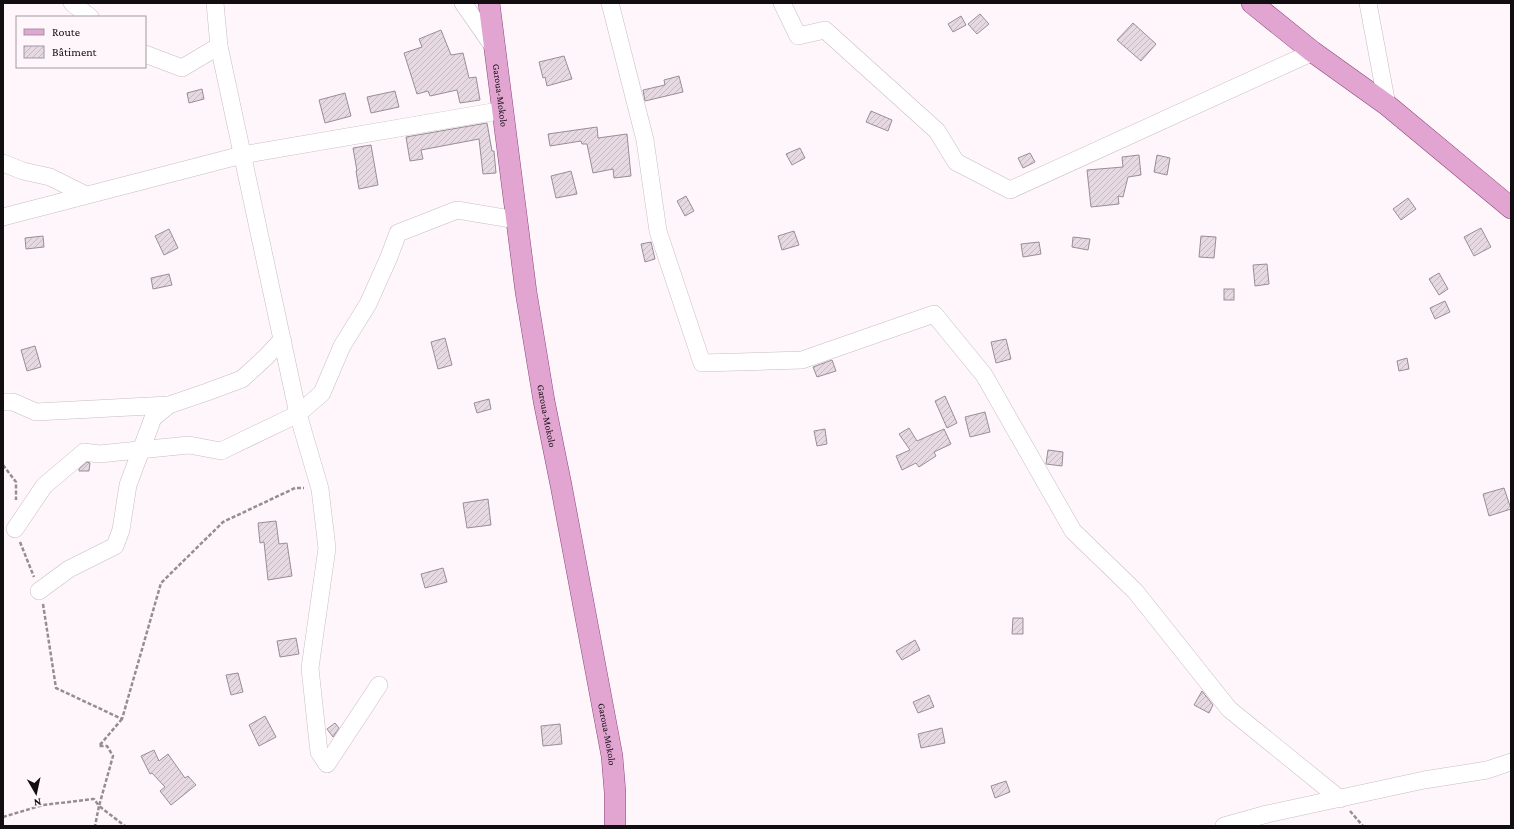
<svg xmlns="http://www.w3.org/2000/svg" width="1514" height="829" font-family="'Crimson Pro',serif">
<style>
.building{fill:url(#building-hatch);stroke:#9a8e96}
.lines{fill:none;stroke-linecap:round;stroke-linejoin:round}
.minor-casing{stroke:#c9bcc4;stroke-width:18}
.major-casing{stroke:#8c4879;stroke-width:22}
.path{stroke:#948e92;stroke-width:2.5;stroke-dasharray:4 2;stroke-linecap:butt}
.minor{stroke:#fff;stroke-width:17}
.major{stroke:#e2a4d1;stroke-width:21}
.labels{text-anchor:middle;stroke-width:4;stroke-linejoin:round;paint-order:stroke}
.street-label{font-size:10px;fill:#110d10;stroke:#fef6fb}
</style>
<defs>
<pattern id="building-hatch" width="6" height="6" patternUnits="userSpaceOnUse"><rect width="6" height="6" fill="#e6d9e2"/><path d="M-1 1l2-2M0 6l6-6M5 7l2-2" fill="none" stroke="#c4b9c1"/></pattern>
</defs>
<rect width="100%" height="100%" fill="#fef6fb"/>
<g class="building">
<polygon points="980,14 989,24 977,34 968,24"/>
<polygon points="961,16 966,25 953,32 948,24"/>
<polygon points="1133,23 1156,44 1141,61 1117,40"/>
<polygon points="441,30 451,55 463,53 469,78 476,77 480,100 460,103 457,90 430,96 428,91 417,94 404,53 422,47 419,39"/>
<polygon points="564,56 572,79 547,86 545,77 543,78 539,62"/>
<polygon points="679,76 683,92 645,101 643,90 665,85 664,80"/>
<polygon points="202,89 204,99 189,103 187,93"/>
<polygon points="395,91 399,107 371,113 367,97"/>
<polygon points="345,93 351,116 325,123 319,100"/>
<polygon points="871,111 892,120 888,131 866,122"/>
<polygon points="487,123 492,151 494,151 496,173 483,174 479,139 421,150 423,159 410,161 406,137"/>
<polygon points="597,127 598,138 627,134 631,176 614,178 613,169 593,173 587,144 582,144 581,141 550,146 548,134"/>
<polygon points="371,145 378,185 359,189 356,171 357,171 353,148"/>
<polygon points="800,148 805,158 792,165 786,154"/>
<polygon points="1030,153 1035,162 1023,168 1018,158"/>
<polygon points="1139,155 1141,175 1128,177 1123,197 1118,196 1119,204 1091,207 1087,170 1123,167 1122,157"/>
<polygon points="1157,155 1170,158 1167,175 1154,172"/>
<polygon points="571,171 577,194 556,198 551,176"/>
<polygon points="686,196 694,211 685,216 677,201"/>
<polygon points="1408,198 1416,209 1401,220 1393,209"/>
<polygon points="1481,228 1491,247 1474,256 1464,237"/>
<polygon points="169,229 178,248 164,255 155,236"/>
<polygon points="794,231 799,245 782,250 778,236"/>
<polygon points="43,236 44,247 26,249 25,238"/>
<polygon points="1201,236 1216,237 1214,258 1199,257"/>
<polygon points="1073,237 1090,239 1088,250 1072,247"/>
<polygon points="651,242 655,259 645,262 641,244"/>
<polygon points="1039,242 1041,254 1023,257 1021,244"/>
<polygon points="1267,264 1269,284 1255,286 1253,265"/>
<polygon points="1439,273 1448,289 1439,295 1429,279"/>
<polygon points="169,274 172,285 153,289 151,278"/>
<rect x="1224" y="289" width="10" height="11"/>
<polygon points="1445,301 1450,312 1435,319 1430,308"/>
<polygon points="445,338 452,365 438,369 431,342"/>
<polygon points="1006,339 1011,359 996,363 991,342"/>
<polygon points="35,346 41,367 27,371 21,350"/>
<polygon points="1407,358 1409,369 1399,371 1397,361"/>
<polygon points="832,360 836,371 817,377 813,367"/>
<polygon points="945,396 957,423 947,428 935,401"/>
<polygon points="489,399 491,409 477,413 474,403"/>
<polygon points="985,412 990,432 970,437 965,417"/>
<polygon points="909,428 917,441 944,429 951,444 934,452 936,456 919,467 916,463 902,470 896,456 910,450 899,434"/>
<polygon points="825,429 827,444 817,446 814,431"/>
<polygon points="1048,450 1063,452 1062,466 1046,464"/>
<polygon points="87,462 90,463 89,471 79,471 79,469"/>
<polygon points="1504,488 1511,509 1489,516 1483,494"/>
<polygon points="488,499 491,525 467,528 463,503"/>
<polygon points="276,521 279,544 287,543 292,576 268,580 264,542 260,543 258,523"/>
<polygon points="443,568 447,582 425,588 421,574"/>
<polygon points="1013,618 1023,618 1023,634 1012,634"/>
<polygon points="296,638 299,654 280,657 277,641"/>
<polygon points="915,640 920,650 902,660 896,651"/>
<polygon points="238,673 243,692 231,695 226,675"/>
<polygon points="1202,691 1213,705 1209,713 1194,705"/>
<polygon points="929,695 934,707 918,713 913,702"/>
<polygon points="265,716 276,737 259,746 249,725"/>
<polygon points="335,723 339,728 333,737 327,729"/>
<polygon points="560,724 562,744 543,746 541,726"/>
<polygon points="942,728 945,743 921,748 918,734"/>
<polygon points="154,750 159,761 168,754 185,778 188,776 196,785 171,805 160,791 165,787 152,773 150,774 141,756"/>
<polygon points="1006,781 1010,792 995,798 991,786"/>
</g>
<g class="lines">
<defs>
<g id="minor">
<polyline points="72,3 90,17"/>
<polyline points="215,3 219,46 298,414 320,489 327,548 310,668 319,752 327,764 379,685"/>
<polyline points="463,3 495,49"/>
<polyline points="610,3 645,140 658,231 702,363 802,360 934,314 984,375 1073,531 1135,591 1229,709 1340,799"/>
<polyline points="782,3 798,36 825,30 937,131 956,162 1010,190 1313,52"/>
<polyline points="1368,3 1387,105"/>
<polyline points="145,54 182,68 219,46"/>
<polyline points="3,163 23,171 50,177 86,195"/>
<polyline points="3,217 242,155 504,110"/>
<polyline points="3,402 13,402 36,412 169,405"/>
<polyline points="15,529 44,486 84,452 99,454 189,445 221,451 298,414 322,393 342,346 368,304 389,257 398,233 457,210 517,220"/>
<polyline points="39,591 69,569 115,546 121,530 128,485 153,418 169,405 207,392 242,379 266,357 280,342 283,342"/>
<polyline points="1224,826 1267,814 1424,780 1487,770 1511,762"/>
</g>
<g id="major">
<path id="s1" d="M489,3L526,292L544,401L561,485L612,756L615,792V826"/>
<polyline points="1252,3 1313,52 1387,105 1511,208"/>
</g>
</defs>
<use href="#minor" class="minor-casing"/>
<use href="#major" class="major-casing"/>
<g class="path">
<polyline points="3,465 16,482 16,500"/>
<polyline points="20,542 34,577"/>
<polyline points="43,604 56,688 122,719 161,583 223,522 295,488 304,488"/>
<polyline points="122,719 99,746 107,746 113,756 99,806 125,826"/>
<polyline points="1350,811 1363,826"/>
<polyline points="3,817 43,805 94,799 99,806 95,826"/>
</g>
<use href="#minor" class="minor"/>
<use href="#major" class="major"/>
</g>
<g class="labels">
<g class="street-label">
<text dy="4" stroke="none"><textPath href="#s1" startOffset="93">Garoua-Mokolo</textPath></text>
<text dy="4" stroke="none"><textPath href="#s1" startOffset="417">Garoua-Mokolo</textPath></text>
<text dy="4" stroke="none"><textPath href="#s1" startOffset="741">Garoua-Mokolo</textPath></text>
</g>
</g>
<rect width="1514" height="829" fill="none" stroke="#110d10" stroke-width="8"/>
<rect x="16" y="16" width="130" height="52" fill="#fef6fb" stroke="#9f999d"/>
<rect x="24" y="29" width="20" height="6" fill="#e2a4d1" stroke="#9f999d"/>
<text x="52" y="36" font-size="12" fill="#110d10">Route</text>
<rect x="24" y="46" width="20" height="12" fill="url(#building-hatch)" stroke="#9f999d"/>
<text x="52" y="56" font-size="12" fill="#110d10">Bâtiment</text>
<g transform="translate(36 793) rotate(171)" stroke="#fef6fb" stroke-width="3" paint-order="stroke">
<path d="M0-3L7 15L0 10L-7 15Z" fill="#110d10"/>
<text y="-6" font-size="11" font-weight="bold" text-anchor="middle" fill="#110d10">N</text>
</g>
</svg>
